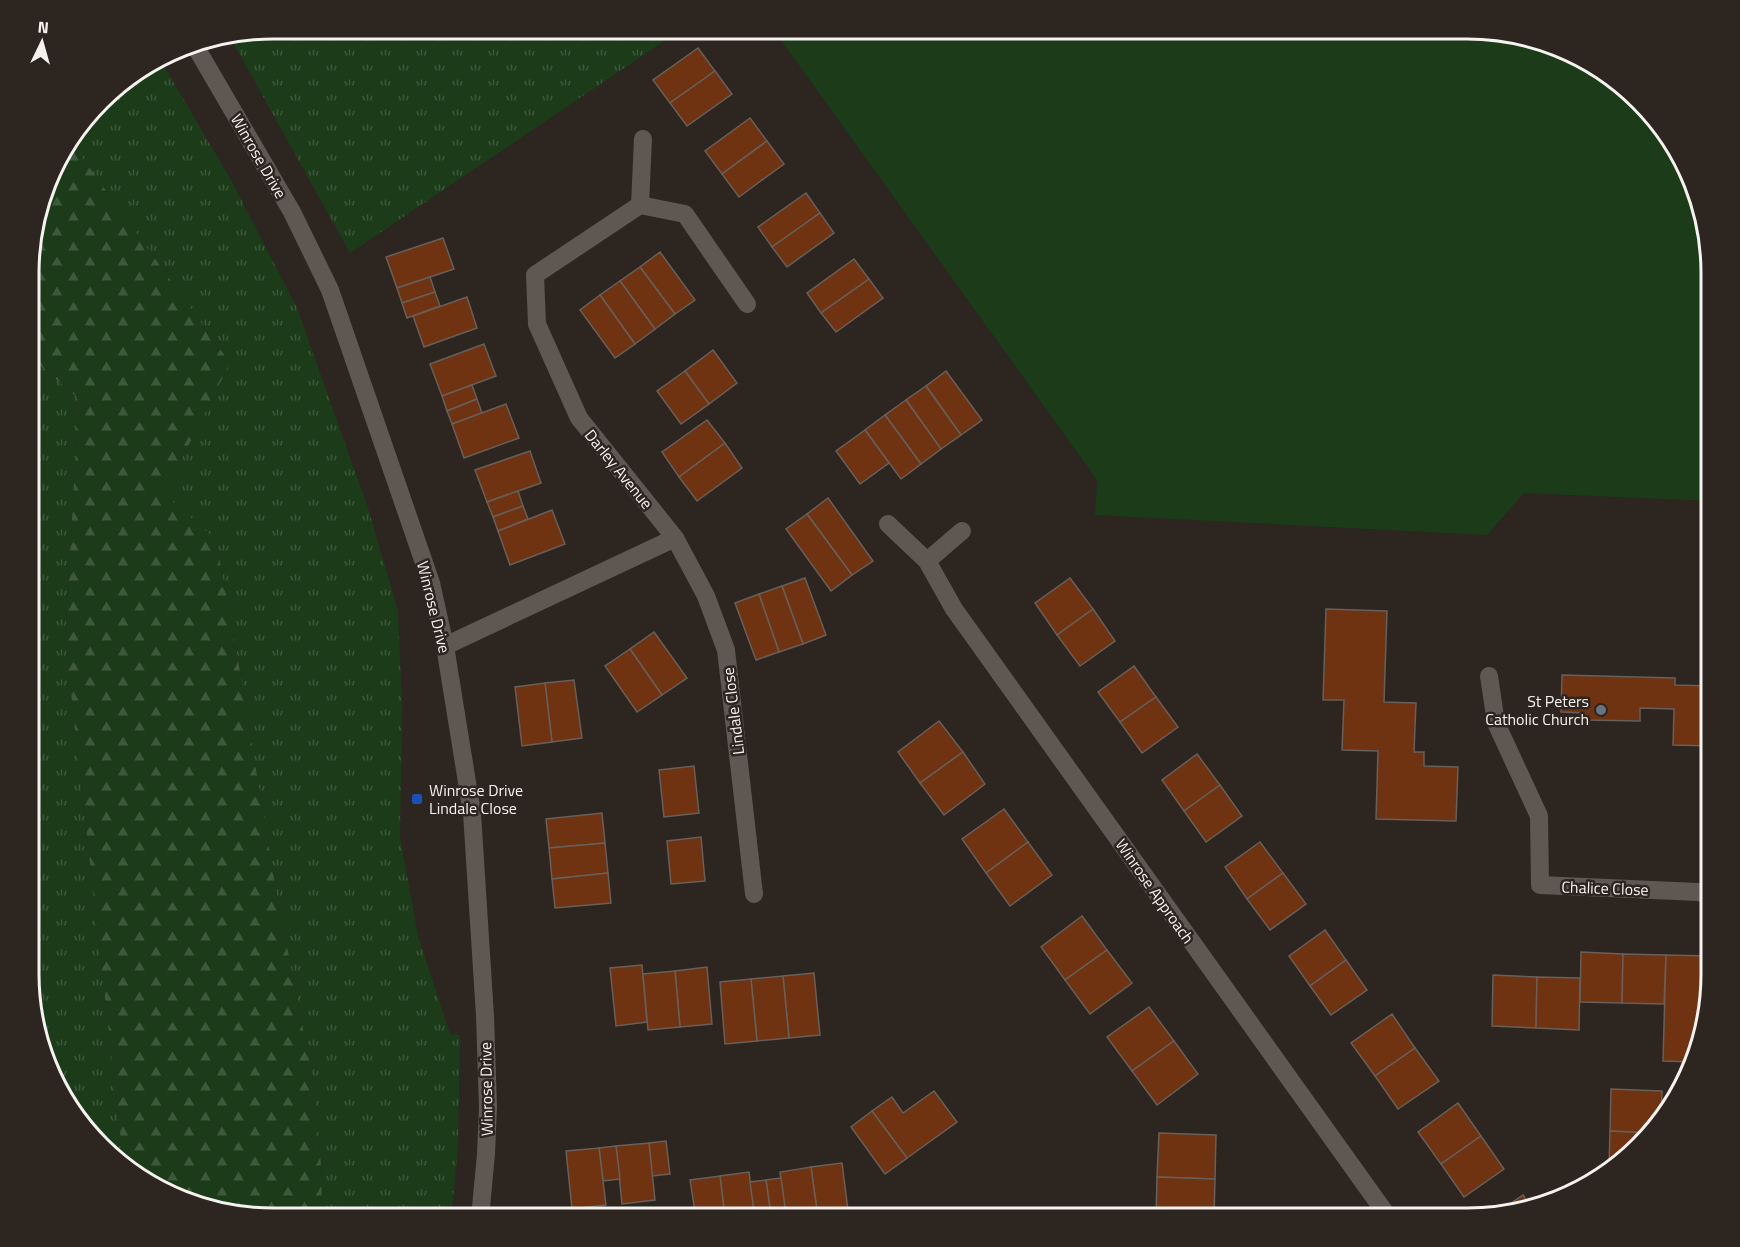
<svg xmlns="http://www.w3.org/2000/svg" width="1740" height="1247" font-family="'Titillium Web',sans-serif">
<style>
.grass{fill:url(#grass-tufts)}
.forest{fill:url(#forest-firs)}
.park{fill:#1c3b19}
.building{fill:#703311;stroke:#675f5a;stroke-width:1.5}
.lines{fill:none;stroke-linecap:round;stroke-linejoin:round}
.minor{stroke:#5e5752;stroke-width:18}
.worship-dot{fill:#6b7280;stroke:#2c2520;stroke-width:2}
.transit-dot{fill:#1a4fb4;stroke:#2c2520;stroke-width:2}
.labels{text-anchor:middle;stroke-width:5;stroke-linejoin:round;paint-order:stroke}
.street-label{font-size:16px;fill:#f6f2ef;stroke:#2c2520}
.poi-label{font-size:16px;fill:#f6f2ef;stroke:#2c2520;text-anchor:end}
.rim{fill:none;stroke:#f6f2ef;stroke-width:3}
</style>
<defs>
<pattern id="grass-tufts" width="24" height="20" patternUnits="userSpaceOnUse" patternTransform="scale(1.5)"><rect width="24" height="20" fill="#1c3b19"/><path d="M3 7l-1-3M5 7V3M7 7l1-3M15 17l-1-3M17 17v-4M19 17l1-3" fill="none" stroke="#3e583b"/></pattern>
<pattern id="forest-firs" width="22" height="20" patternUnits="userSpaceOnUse" patternTransform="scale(1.5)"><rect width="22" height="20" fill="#1c3b19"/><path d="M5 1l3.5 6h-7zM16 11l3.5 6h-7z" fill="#3e583b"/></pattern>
</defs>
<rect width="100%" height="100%" fill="#2c2520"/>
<g class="grass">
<polygon points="273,29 682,29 350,253 230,37"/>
<polygon points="160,59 231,180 297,308 368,508 398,611 402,707 400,837 418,936 450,1034 460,1035 458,1148 451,1218 321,1218 322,1177 314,1085 276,890 237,654 216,540 164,494 230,363 71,142 111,89"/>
<polygon points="31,358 79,399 65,639 124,1168 61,1096 31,1006"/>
</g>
<polygon class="forest" points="71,142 230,363 164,494 216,540 237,654 276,890 314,1085 322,1177 321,1218 257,1218 194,1205 124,1168 65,639 79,399 31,358 31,241 54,164"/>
<polygon class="park" points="773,29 1483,29 1546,42 1616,79 1686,164 1711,257 1711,501 1524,493 1487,535 1095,515 1097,480"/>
<g class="building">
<polygon points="698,48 715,71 670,103 653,80"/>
<polygon points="715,71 732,94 687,126 670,103"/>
<polygon points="750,118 767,141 722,174 705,151"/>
<polygon points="767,141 784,164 739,197 722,174"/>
<polygon points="806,193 820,213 772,247 758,227"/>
<polygon points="820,213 834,233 787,267 772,247"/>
<polygon points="443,238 454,269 397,288 386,257"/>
<polygon points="660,252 695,300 675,314 640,267"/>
<polygon points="854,259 869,279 821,313 807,293"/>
<polygon points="640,267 675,314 655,329 620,281"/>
<polygon points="430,277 435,292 402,303 397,288"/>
<polygon points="869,279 883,298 836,332 821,313"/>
<polygon points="620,281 655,329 635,344 600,295"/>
<polygon points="435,292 440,306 407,318 402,303"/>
<polygon points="600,295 635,344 615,358 580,310"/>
<polygon points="467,297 477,328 424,347 413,316"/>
<polygon points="484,344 496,376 442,396 430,364"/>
<polygon points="713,350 737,383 709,404 685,371"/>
<polygon points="685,371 709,404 681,424 657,391"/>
<polygon points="946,371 982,420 961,435 926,386"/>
<polygon points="472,385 477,399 447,411 442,396"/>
<polygon points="926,386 961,435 941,449 906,400"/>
<polygon points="477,399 482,413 452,424 447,411"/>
<polygon points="906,400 941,449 921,464 885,415"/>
<polygon points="506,404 519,438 464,458 452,424"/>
<polygon points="885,415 921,464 901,479 865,430"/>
<polygon points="707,420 725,443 679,477 662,452"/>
<polygon points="865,430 889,463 860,484 836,451"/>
<polygon points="725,443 742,468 697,501 679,477"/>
<polygon points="530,451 541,483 487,502 475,470"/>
<polygon points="518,491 523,506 493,517 487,502"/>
<polygon points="828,498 873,561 852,575 807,514"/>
<polygon points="523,506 528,519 498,531 493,517"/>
<polygon points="552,510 565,544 510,565 498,531"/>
<polygon points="807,514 852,575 831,591 786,529"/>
<polygon points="805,578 826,635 803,644 782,586"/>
<polygon points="1070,578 1093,609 1057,635 1035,603"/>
<polygon points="782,586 803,644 779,652 759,594"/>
<polygon points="759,594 779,652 756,660 735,603"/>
<polygon points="1093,609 1115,641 1080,666 1057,635"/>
<polygon points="1326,609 1387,611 1384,702 1416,703 1414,752 1424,752 1424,766 1458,767 1456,821 1376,819 1378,751 1342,750 1344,700 1323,700"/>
<polygon points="654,632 687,678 662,695 630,649"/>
<polygon points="630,649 662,695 637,712 605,666"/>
<polygon points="1134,666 1156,697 1120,722 1098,692"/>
<polygon points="1562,675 1675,678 1675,685 1711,686 1711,746 1673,745 1674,709 1640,708 1640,721 1585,720 1585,713 1561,712"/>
<polygon points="574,680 582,738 552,742 545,683"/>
<polygon points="545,683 552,742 522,746 515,687"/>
<polygon points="1156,697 1178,727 1142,753 1120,722"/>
<polygon points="939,721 963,752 920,783 898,752"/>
<polygon points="963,752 985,784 944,815 920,783"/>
<polygon points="1197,754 1220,785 1184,811 1162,780"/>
<polygon points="694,766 699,813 664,817 659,770"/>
<polygon points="1220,785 1242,816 1206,842 1184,811"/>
<polygon points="1004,809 1028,842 986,873 962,839"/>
<polygon points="602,813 605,843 549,848 546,819"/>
<polygon points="701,837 705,881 671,884 667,841"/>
<polygon points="1028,842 1052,875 1010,906 986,873"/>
<polygon points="1260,842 1283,873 1247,899 1225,867"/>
<polygon points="605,843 608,873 552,879 549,848"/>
<polygon points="608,873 611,903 555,908 552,879"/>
<polygon points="1283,873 1306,904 1270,930 1247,899"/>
<polygon points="1082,916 1107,950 1065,980 1041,947"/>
<polygon points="1325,930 1346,960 1310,986 1289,956"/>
<polygon points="1107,950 1132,983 1090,1014 1065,980"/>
<polygon points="1581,952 1623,954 1622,1003 1580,1002"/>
<polygon points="1623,954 1666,955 1664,1004 1622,1003"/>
<polygon points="1666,955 1709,956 1708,1003 1694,1062 1663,1061"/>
<polygon points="1346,960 1367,990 1331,1015 1310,986"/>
<polygon points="642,965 647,1022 616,1026 610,968"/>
<polygon points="707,967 712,1024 680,1027 675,971"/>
<polygon points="675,971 680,1027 648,1030 643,974"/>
<polygon points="814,973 820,1035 789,1038 783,976"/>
<polygon points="1493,975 1537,977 1536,1028 1492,1026"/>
<polygon points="783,976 789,1038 757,1041 751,979"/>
<polygon points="1537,977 1580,978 1579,1030 1536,1028"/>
<polygon points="751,979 757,1041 725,1044 720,982"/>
<polygon points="1149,1007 1174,1041 1132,1071 1107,1037"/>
<polygon points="1392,1014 1415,1048 1375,1076 1351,1043"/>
<polygon points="1174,1041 1198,1074 1157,1105 1132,1071"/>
<polygon points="1415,1048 1439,1081 1398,1109 1375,1076"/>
<polygon points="1611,1089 1662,1091 1661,1123 1649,1133 1610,1131"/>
<polygon points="934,1091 957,1122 907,1158 872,1111 892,1097 903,1113"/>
<polygon points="1458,1103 1481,1136 1441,1164 1418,1132"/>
<polygon points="872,1111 907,1158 885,1174 851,1127"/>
<polygon points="1610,1131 1649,1133 1609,1166"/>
<polygon points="1159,1133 1216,1135 1215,1179 1157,1177"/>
<polygon points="1481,1136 1504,1169 1464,1197 1441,1164"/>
<polygon points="666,1141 670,1174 652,1176 649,1143"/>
<polygon points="649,1143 655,1200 622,1204 616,1146"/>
<polygon points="616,1146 620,1179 603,1181 599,1148"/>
<polygon points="599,1148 606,1205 572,1209 566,1151"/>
<polygon points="842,1163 849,1218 818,1218 811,1167"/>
<polygon points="811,1167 818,1218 786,1218 780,1172"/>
<polygon points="749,1172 755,1218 725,1218 720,1176"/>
<polygon points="720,1176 725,1218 696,1218 690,1180"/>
<polygon points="1157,1177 1215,1179 1214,1218 1156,1218"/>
<polygon points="781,1178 786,1214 771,1216 766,1180"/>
<polygon points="766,1180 771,1216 755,1218 750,1182"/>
<polygon points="1523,1195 1529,1204 1499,1211"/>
</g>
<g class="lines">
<g class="minor">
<polyline points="194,44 292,212 330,290 431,583 445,646 472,813 485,1016 488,1107 486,1154 480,1218"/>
<polyline points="640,205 643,139"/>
<polyline points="888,524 927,561 954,609 1389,1218"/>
<polyline points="675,538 706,596 726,650 754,894"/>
<polyline points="927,561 962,531"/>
<polyline points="445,646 675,538 579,418 537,324 535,275 640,205 685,214 747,304"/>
<polyline points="1489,676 1496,723 1539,816 1540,885 1698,892 1711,895"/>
</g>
</g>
<circle class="worship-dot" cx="1601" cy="710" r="6"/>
<rect class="transit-dot" x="411" y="793" width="12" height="12" rx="3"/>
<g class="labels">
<g class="street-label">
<text transform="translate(259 156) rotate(60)" y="6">Winrose Drive</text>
<text transform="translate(619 469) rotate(51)" y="6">Darley Avenue</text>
<text transform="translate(434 607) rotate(76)" y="6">Winrose Drive</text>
<text transform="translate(733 711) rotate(-97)" y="6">Lindale Close</text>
<text transform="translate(1605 888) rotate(2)" y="6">Chalice Close</text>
<text transform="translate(1155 891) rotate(55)" y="6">Winrose Approach</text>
<text transform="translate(486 1089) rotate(-91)" y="6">Winrose Drive</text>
</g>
<g class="poi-label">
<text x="1589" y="707">St Peters<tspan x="1589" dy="18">Catholic Church</tspan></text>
<text x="429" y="796" text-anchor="start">Winrose Drive<tspan x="429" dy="18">Lindale Close</tspan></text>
</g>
</g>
<path d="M0 0H1740V1247H0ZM273 39H1467A234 234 0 0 1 1701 273V974A234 234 0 0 1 1467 1208H273A234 234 0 0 1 39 974V273A234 234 0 0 1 273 39Z" fill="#2c2520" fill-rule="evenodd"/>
<path class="rim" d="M273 39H1467A234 234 0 0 1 1701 273V974A234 234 0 0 1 1467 1208H273A234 234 0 0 1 39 974V273A234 234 0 0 1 273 39Z"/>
<g transform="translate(42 42) rotate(5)" stroke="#2c2520" stroke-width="4.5" paint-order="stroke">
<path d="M0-4.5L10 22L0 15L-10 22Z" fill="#f6f2ef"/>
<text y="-9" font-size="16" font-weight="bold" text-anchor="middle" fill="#f6f2ef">N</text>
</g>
</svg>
